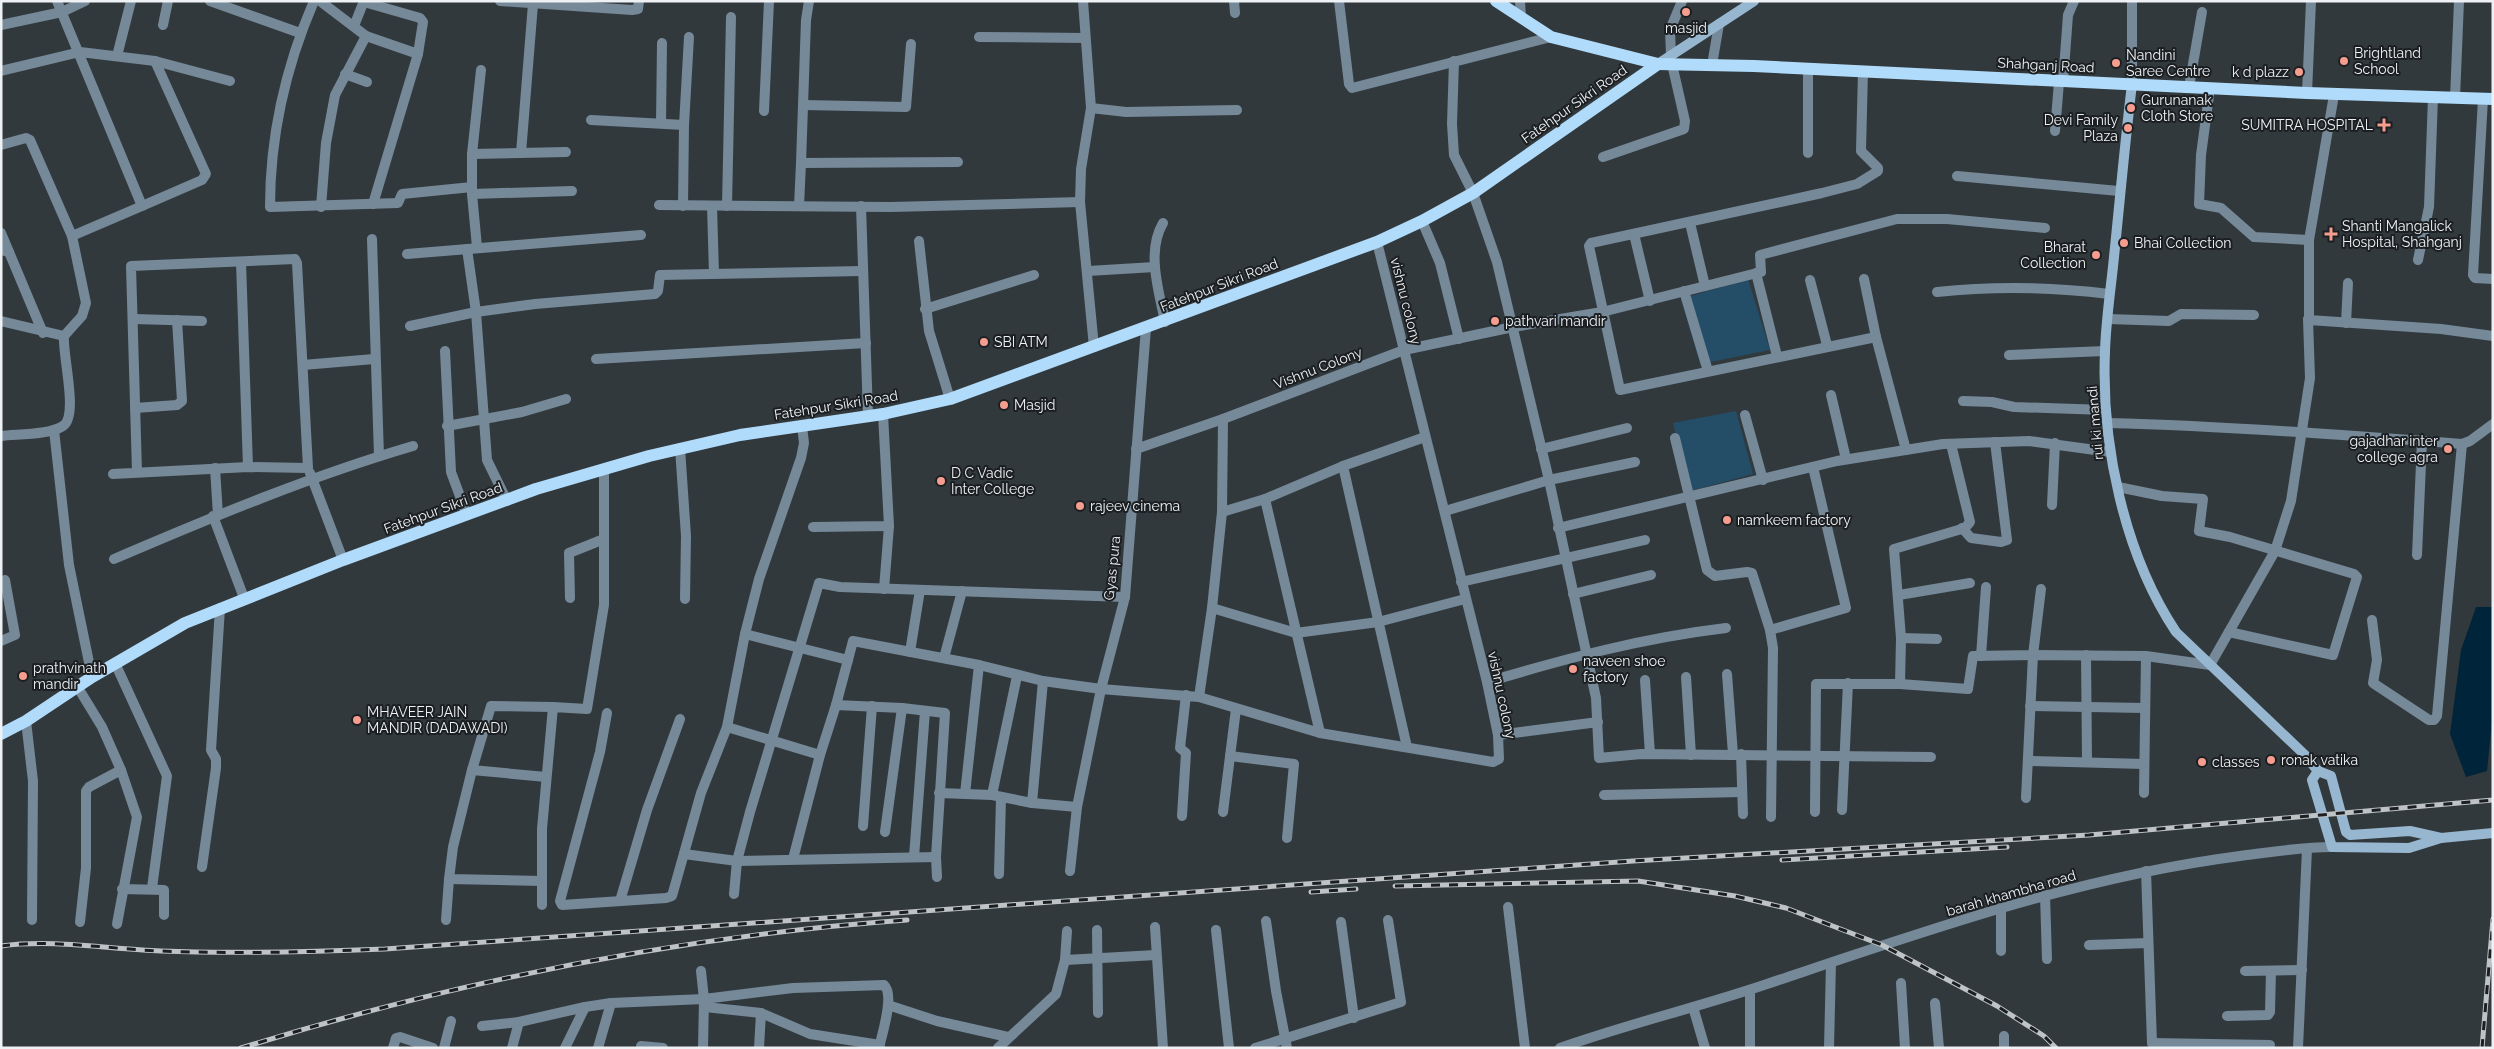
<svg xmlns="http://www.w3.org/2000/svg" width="2494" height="1049" font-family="Raleway,sans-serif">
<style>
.green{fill:#244d68}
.water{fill:#00243a}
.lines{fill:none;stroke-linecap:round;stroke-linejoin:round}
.minor{stroke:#758999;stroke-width:10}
.tertiary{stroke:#758999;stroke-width:10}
.secondary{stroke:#97b7d0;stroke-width:10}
.primary{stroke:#b0dbfa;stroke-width:12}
.rail-casing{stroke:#bec3c6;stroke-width:5}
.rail{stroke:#1c1f22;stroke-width:3;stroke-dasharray:9;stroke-linecap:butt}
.poi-dot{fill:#f59d8e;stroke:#1c1f22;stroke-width:2}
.labels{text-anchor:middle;stroke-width:4;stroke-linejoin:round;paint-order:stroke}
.poi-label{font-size:14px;fill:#eef2f5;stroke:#1c1f22;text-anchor:start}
.street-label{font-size:14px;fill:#eef2f5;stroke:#1c1f22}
</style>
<rect width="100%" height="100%" fill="#32393d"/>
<g class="green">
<polygon points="1748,279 1770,350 1700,364 1681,299"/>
<polygon points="1736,411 1753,474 1690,491 1673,423"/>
</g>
<polygon class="water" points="2476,607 2493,607 2493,712 2487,771 2466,777 2450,734 2461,650"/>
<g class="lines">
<g class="minor">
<polyline points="210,1 300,33"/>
<path d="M314,1C286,66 270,136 270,207L398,203L402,194L472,187"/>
<polyline points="320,1 366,36 418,54"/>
<polyline points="500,1 632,10 638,9 639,1"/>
<polyline points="809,1 806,20 801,163 958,162"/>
<polyline points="1083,1 1091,108 1081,169 1080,202 1094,347"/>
<polyline points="1234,1 1235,13"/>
<polyline points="1339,1 1349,84 1352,88 1551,37"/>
<polyline points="1520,1 1521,18"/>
<polyline points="364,2 420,18 423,22 418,54 373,204"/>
<polyline points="1,25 62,12 85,1"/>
<polyline points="163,25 168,1"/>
<polyline points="354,26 364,1"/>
<polyline points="979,37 1085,38"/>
<polyline points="1671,55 1670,30 1682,1"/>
<polyline points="117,56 131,1"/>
<polyline points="1454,61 1452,124 1454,155 1473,193 1497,262 1549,480 1596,698 1599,758 1641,754 1931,757"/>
<polyline points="1712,65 1719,24"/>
<polyline points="1,71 80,52 155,61 230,81"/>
<polyline points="1863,71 1861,151 1878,168 1878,171 1857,184 1822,193 1591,243 1589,246 1620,390 1876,337"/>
<polyline points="345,74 367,82"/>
<polyline points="2063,82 2068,15 2074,1"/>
<polyline points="2189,87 2202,12"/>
<polyline points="2210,88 2201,155 2199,204 2221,208 2254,237 2309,240"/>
<polyline points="2307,93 2311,1"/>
<polyline points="2334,95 2309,240 2309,320 2441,329 2493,336"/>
<polyline points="2455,98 2459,1"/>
<polyline points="2483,99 2473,275 2475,278 2493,279"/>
<polyline points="803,105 906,107 911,44"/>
<polyline points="1091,108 1126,112 1237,110"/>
<polyline points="764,111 769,1"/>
<polyline points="591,120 684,125"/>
<polyline points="661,123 662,43"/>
<polyline points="2055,131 2059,82"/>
<polyline points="1,145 26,138 30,140 72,236 142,206 57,1"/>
<polyline points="521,153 533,4"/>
<polyline points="1808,153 1808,68"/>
<polyline points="472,154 566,152"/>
<polyline points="1603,157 1684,129 1685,121 1672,64"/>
<polyline points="1957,176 2119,191"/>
<polyline points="472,194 572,191"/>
<polyline points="659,205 891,207 1080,202"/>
<polyline points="142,206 202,180 206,174 155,61"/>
<polyline points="683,206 684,125 689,37"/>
<polyline points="712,206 714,274"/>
<polyline points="727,206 731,17"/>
<polyline points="799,206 801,163"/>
<polyline points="861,206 868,416"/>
<polyline points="321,207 326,143 335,95 366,36"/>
<polyline points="1422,221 1440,263 1459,339"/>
<path d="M1163,223C1146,252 1159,291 1165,322"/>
<polyline points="1690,223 1705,286"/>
<polyline points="1,233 9,252 1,250"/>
<polyline points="1634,234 1650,301"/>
<polyline points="372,239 379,456"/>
<polyline points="919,241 929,331 950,399"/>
<polyline points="477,247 472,194 472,154 481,70"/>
<polyline points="467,249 476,312 487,460 507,501"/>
<polyline points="9,252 43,333"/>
<polyline points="407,254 641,235"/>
<polyline points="2418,260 2429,207 2433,97"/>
<polyline points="241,262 248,467"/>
<polyline points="1088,271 1155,267"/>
<polyline points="1756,273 1777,356"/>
<polyline points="1864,279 1876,337 1906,450"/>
<polyline points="1810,280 1827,345"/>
<polyline points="1684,291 1708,371"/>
<path d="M1937,292C1995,286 2052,287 2109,294"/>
<polyline points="925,309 1034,275"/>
<polyline points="134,319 202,321"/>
<polyline points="2108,319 2169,321 2181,314 2254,315"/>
<polyline points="1,321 64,336"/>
<polyline points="2346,323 2348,283"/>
<polyline points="410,326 476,312 535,304 655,294 658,291 660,275 862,271"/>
<polyline points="445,351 451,472 467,515"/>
<polyline points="2009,355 2105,351"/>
<polyline points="596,359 866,343"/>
<polyline points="303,365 374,359"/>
<polyline points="1831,395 1846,459"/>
<polyline points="1963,401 1992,402 2014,407 2106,410"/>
<polyline points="135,408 177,405 182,401 177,320"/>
<polyline points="1745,415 1763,480"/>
<path d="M2107,423C2226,426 2344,435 2462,444L2470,441L2493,424"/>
<polyline points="447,426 522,412 566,399"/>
<polyline points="54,430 69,565 92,677"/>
<path d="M1,436C18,434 49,435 63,426C79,416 62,354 64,336L82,316L86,303L72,236"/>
<polyline points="1675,438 1707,570 1715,576 1747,572 1752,573 1770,630 1773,648 1771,817"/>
<polyline points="680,448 686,536 685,599"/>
<polyline points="1136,449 1223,419 1404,350 1513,327 1602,312 1761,272 1760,255 1897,219 1947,219 2045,228"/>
<polyline points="1541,449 1627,428"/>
<polyline points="215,468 218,515"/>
<polyline points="310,473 343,560"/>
<polyline points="113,474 248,467 308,468 297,263 295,259 131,266 137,472"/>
<polyline points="2118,487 2162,496 2203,499 2199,531 2230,537 2354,574 2357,577 2333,655 2229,632"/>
<polyline points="1265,499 1320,733"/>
<polyline points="2052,505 2055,443"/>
<polyline points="1445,511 1549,480 1635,462"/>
<polyline points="1222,512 1265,499 1343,466"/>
<polyline points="213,516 244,598"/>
<polyline points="813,527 889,526 883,414"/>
<polyline points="1558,528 1837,461 1943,444 2029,441 2110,452"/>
<polyline points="1962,528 1971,538 2001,542 2007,540 1995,442"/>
<polyline points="2417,555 2422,441"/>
<path d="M114,559C212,517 311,476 413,446"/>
<polyline points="1461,582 1645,540"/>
<polyline points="884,589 889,526"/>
<polyline points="1573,594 1651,575"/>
<polyline points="1899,595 1970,583"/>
<polyline points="570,598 569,553 604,539"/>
<polyline points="1212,608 1296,633 1378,622 1465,599"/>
<polyline points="2372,620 2377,660 2373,683 2429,720 2434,720 2437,716 2462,444"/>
<polyline points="1770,630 1846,608 1813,467"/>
<polyline points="745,634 848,660"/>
<polyline points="1901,638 1937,639"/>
<polyline points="1,641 15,635 5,580"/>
<polyline points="910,652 920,590"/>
<polyline points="2086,655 2087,762"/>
<polyline points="1981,656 1986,587"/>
<polyline points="2146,656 2210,665 2275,551 2291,501 2310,378 2308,319"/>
<polyline points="944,658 962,591"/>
<polyline points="115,663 167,776 152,888"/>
<polyline points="1727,674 1733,754"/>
<polyline points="1686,677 1691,755"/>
<polyline points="1645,680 1650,754"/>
<path d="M1487,682C1568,658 1642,638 1726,628"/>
<polyline points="1900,684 1901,638 1894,549 1965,528 1970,522 1951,444"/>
<polyline points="77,686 102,727 121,770"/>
<polyline points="1199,697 1212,608 1222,512 1223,419"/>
<polyline points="836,705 853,641 979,665 1043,681 1101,689 1199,697 1320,733 1493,762 1499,759 1498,735 1487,682 1377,242"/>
<polyline points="2030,706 2145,708"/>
<polyline points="607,713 600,752 560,901 562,905 666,898 672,896 701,793 727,727 745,634 759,579 801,458 804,443 802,426"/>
<polyline points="26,721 33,781 32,920"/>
<polyline points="727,727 820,755"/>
<polyline points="1498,735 1598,722"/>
<polyline points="1407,747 1343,466 1425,437"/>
<polyline points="1741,754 1743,814"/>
<polyline points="1230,756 1294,764 1287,838"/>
<polyline points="2028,761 2144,764"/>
<polyline points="472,770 453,847 449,879 542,881"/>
<polyline points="546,777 472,770 491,706 553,707"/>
<polyline points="939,793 992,795 1032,803 1077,807"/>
<polyline points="965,794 979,665"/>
<polyline points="992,795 1017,676"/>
<polyline points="1604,795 1742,792"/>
<polyline points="2026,798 2033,655 2146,656 2144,793"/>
<polyline points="1032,803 1043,681"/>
<polyline points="1842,810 1848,683"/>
<polyline points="1223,812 1236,709"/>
<polyline points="1815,812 1816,684 1900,684 1968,689 1973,656 2033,655 2041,589"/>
<polyline points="1182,816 1186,753 1180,748 1186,695"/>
<polyline points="863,826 872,706"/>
<polyline points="885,832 902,708"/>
<polyline points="684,854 737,861 936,857"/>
<polyline points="914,857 925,711"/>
<polyline points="793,859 820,755 836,705 902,708 945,713 936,857 937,877"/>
<polyline points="202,867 216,768 216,759 211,750 220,608"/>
<polyline points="1070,871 1077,807 1101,689 1125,597 1146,328"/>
<polyline points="2146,871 2152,1043 2155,1048"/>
<polyline points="999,874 1001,798"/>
<polyline points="122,889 164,890 164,915"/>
<polyline points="734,894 737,861 750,812 819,583 840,587 1125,597"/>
<polyline points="2045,895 2047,959"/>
<polyline points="620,901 647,810 680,719"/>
<polyline points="542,905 542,829 553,707 587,709 604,605 604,470"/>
<polyline points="1508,907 1525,1048"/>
<polyline points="2001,908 2001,951"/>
<polyline points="446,920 449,879"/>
<polyline points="1266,921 1276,991 1287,1048"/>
<polyline points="80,922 86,868 86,791 89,787 121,770 137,817 117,924"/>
<polyline points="1341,922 1354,1018"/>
<polyline points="1155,927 1163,1048"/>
<polyline points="1097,930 1098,1013"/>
<polyline points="1216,930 1229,1048"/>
<polyline points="2089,945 2148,943"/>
<polyline points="1065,960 1156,955"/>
<path d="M701,971L704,999L793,988L884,985C895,995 882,1034 879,1048"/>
<polyline points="2245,971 2302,970"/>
<polyline points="1901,983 1905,1048"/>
<polyline points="1750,990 1750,1048"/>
<polyline points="1935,1003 1939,1048"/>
<polyline points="888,1005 937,1021 1008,1037"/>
<polyline points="585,1007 611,1003 704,999 703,1048"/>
<polyline points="705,1007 761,1013 810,1034 880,1045"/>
<polyline points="1693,1007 1705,1048"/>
<polyline points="2227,1016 2268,1015 2270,1012 2271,971"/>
<polyline points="482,1026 519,1022"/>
<polyline points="2152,1043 2270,1045"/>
<polyline points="641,1046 663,1048"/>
<polyline points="393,1048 396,1038 400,1037 433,1048"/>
<polyline points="444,1048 451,1021"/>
<polyline points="512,1048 519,1022 585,1007 565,1048"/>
<polyline points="598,1048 611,1003"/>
<polyline points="759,1048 761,1013"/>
<polyline points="998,1048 1056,994 1065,960 1067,931"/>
<polyline points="1255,1048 1401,1002 1388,920"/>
<polyline points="1829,1048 1831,963"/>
<polyline points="2004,1048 2004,1036"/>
<polyline points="2298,1048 2307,849"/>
</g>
<g class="tertiary">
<polyline points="2132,84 2132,1"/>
<path d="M1560,1048C1628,1024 1699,1007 1767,984C1922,932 2077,877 2240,856C2271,852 2301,847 2332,847"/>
</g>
<g class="secondary">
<polyline points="1658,64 1754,1"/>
<path d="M2132,84C2125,142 2120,199 2114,257C2111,288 2106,319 2105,351C2101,444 2124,554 2176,632L2305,755L2318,771L2331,776L2346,832L2350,835L2410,831L2441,838"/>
<polyline points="2318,771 2312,780 2332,847 2409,848 2441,838 2493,833"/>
</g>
<g class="primary">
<polyline points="1496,1 1551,37 1658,64 1754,66 2307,93 2493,99"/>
<polyline points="1,734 26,721 92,677 185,623 343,560 536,489 649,456 740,435 883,414 950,399 1377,242 1422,221 1473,193 1658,64"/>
</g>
<defs>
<g id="rail">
<polyline points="1782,860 2007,847"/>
<polyline points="1395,886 1638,881 1735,896 1786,908 1882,945 1997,1006 2044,1036 2056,1048"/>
<polyline points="1311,892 1356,889"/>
<path d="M1,946C53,939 108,949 161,951C236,954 310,952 385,949L1633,861L2089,835L2493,800"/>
<path d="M241,1048C458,981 680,936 907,920"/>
<polyline points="2482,1048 2493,919"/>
</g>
</defs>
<use href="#rail" class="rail-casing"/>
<use href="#rail" class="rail"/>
</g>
<g class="poi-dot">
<circle cx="1686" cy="12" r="5"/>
<circle cx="2344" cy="61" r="5"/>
<circle cx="2116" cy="63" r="5"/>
<circle cx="2299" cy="72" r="5"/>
<circle cx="2131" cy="108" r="5"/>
<path d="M2381.5 117.5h5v5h5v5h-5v5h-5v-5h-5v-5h5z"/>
<circle cx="2128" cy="128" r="5"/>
<path d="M2328.5 226.5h5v5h5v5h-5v5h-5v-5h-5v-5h5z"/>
<circle cx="2124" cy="243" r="5"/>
<circle cx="2096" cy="255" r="5"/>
<circle cx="1495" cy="321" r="5"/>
<circle cx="984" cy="342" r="5"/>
<circle cx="1004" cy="405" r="5"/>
<circle cx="2448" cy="449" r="5"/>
<circle cx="941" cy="481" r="5"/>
<circle cx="1080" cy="506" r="5"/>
<circle cx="1727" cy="520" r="5"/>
<circle cx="1573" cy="669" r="5"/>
<circle cx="23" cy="676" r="5"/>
<circle cx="357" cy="720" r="5"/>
<circle cx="2271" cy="760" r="5"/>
<circle cx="2202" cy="762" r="5"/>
</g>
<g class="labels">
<g class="poi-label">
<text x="1686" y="33" text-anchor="middle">masjid</text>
<text x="2354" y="58">Brightland<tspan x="2354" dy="16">School</tspan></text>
<text x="2126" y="60">Nandini<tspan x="2126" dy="16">Saree Centre</tspan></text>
<text x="2289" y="77" text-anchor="end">k d plazz</text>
<text x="2141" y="105">Gurunanak<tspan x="2141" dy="16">Cloth Store</tspan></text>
<text x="2118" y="125" text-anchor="end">Devi Family<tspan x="2118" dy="16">Plaza</tspan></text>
<text x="2373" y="130" text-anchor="end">SUMITRA HOSPITAL</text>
<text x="2342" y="231">Shanti Mangalick<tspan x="2342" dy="16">Hospital, Shahganj</tspan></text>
<text x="2134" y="248">Bhai Collection</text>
<text x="2086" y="252" text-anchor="end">Bharat<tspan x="2086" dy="16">Collection</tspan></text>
<text x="1505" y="326">pathvari mandir</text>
<text x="994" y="347">SBI ATM</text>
<text x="1014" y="410">Masjid</text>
<text x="2438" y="446" text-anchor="end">gajadhar inter<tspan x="2438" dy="16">college agra</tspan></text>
<text x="951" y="478">D C Vadic<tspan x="951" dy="16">Inter College</tspan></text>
<text x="1090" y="511">rajeev cinema</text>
<text x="1737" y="525">namkeem factory</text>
<text x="1583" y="666">naveen shoe<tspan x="1583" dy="16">factory</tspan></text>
<text x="33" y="673">prathvinath<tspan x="33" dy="16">mandir</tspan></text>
<text x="367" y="717">MHAVEER JAIN<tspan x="367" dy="16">MANDIR (DADAWADI)</tspan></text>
<text x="2281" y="765">ronak vatika</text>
<text x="2212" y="767">classes</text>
</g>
<g class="street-label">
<text transform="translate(2046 65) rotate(3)" y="5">Shahganj Road</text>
<text transform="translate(1574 104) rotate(-35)" y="5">Fatehpur Sikri Road</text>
<text transform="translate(1219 285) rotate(-21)" y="5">Fatehpur Sikri Road</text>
<text transform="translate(1406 301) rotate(76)" y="5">vishnu colony</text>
<text transform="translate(1318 368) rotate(-21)" y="5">Vishnu Colony</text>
<text transform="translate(836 405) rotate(-9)" y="5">Fatehpur Sikri Road</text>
<text transform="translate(2095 423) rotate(-95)" y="5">rui ki mandi</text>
<text transform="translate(443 508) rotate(-20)" y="5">Fatehpur Sikri Road</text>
<text transform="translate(1112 568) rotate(-84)" y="5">Gyas pura</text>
<text transform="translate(1502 695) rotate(78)" y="5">vishnu colony</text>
<text transform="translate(2011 893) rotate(-16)" y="5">barah khambha road</text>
</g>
</g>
<rect width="2494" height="1049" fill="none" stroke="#eef2f5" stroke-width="5"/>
</svg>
